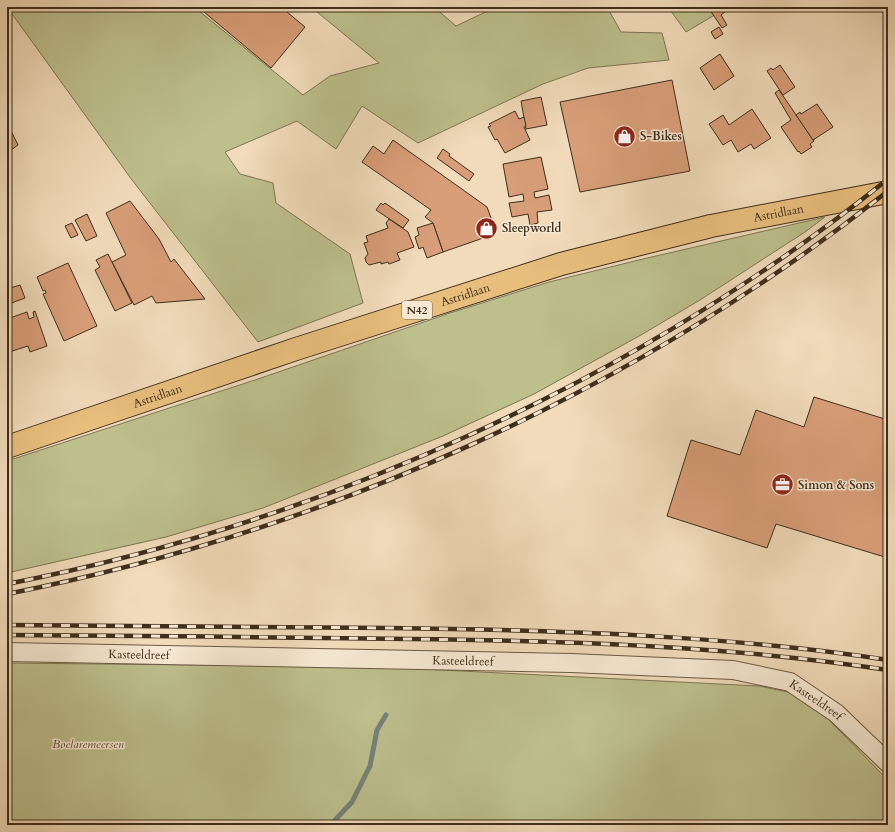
<svg xmlns="http://www.w3.org/2000/svg" width="895" height="832" font-family="Cardo,serif">
<style>
.green{fill:#bdbf8d;stroke:#7e7654}
.lines{fill:none;stroke-linecap:round;stroke-linejoin:round}
.stream{stroke:#768278;stroke-width:5}
.building{fill:#d89e79;stroke:#3f2e1c}
.street-casing{stroke:#6c5944;stroke-width:20}
.primary-casing{stroke:#3f2e1c;stroke-width:24}
.street{stroke:#f6e8d2;stroke-width:18}
.primary{stroke:#e8be7d;stroke-width:22}
.rail-casing{stroke:#3f2e1c;stroke-width:4.5}
.rail{stroke:#f6e8d2;stroke-width:3;stroke-dasharray:9;stroke-linecap:butt}
.labels{text-anchor:middle;stroke-width:3;stroke-linejoin:round;paint-order:stroke}
.shield{fill:#f6e8d2;stroke:#766653;stroke-width:1}
.shield-label{font-size:11px;font-weight:bold;fill:#3f2e1c}
.poi-label{font-size:12px;font-weight:bold;fill:#3f2e1c;stroke:#f6e8d2;text-anchor:start}
.street-label{font-size:12px;fill:#3f2e1c;stroke:#f6e8d2}
.park-label{font-size:12px;font-style:italic;fill:#584b33;stroke:#f6e8d2}
</style>
<rect width="100%" height="100%" fill="#f1dbba"/>
<filter id="stains"><feTurbulence type="fractalNoise" baseFrequency=".005" numOctaves="4"/><feColorMatrix values="0 0 0 0 .2 0 0 0 0 .09 0 0 0 0 .02 0 0 0 .5 -.17"/></filter>
<radialGradient id="worn" r=".72"><stop offset=".6" stop-color="#630" stop-opacity="0"/><stop offset="1" stop-color="#630" stop-opacity=".3"/></radialGradient>
<g class="green">
<polygon points="7,7 194,7 303,95 330,76 379,63 311,7 434,7 456,26 496,7 607,7 621,32 662,33 669,60 588,68 543,84 418,143 362,106 336,149 297,121 225,152 240,174 273,183 276,203 350,254 363,303 258,342 132,180"/>
<polygon points="668,7 714,7 718,13 686,32"/>
<polygon points="825,217 805,232 700,300 641,335 534,394 443,436 263,508 166,537 7,573 7,461 258,379 450,313 549,282 643,259"/>
<polygon points="7,663 382,667 759,686 797,694 825,716 888,780 888,825 7,825"/>
</g>
<g class="lines">
<polyline class="stream" points="334,825 335,820 352,802 370,766 377,730 386,715"/>
</g>
<g class="building">
<polygon points="198,7 281,7 305,27 271,68"/>
<polygon points="708,7 722,7 725,12 721,15 727,25 722,28"/>
<polygon points="719,27 723,34 715,39 711,32"/>
<polygon points="720,54 734,76 714,90 700,68"/>
<polygon points="780,65 795,87 783,95 767,71 771,68 773,70"/>
<polygon points="672,80 690,171 580,192 560,102"/>
<polygon points="779,90 814,141 810,144 812,147 801,154 799,151 798,152 781,127 791,120 775,93"/>
<polygon points="541,97 547,125 526,129 521,101"/>
<polygon points="817,104 833,127 813,140 796,115 800,112 801,114"/>
<polygon points="752,109 771,138 754,149 751,144 738,152 731,140 723,145 709,124 723,115 729,125"/>
<polygon points="515,111 519,119 524,117 526,126 524,127 530,140 505,153 497,139 495,140 488,127 491,126 489,124"/>
<polygon points="7,123 18,145 7,153"/>
<polygon points="393,140 487,207 494,226 489,236 443,252 433,223 425,217 431,210 362,162 373,146 384,154"/>
<polygon points="443,149 450,154 449,156 474,174 469,181 437,158"/>
<polygon points="541,157 548,189 534,192 535,198 549,195 552,210 537,212 538,223 530,225 528,214 512,217 509,203 524,201 523,194 509,197 503,164"/>
<polygon points="130,201 159,239 171,262 174,259 205,299 156,303 152,296 134,305 112,262 126,255 106,213"/>
<polygon points="381,203 383,205 385,203 409,220 403,228 376,210"/>
<polygon points="87,214 97,236 86,241 75,220"/>
<polygon points="389,219 408,232 414,247 397,253 400,260 389,264 388,262 381,264 381,262 369,265 366,262 365,258 368,254 364,243 368,242 366,236 388,228 386,223"/>
<polygon points="72,223 78,235 71,238 65,226"/>
<polygon points="433,223 443,252 427,258 423,247 419,249 415,237 419,235 417,228"/>
<polygon points="108,254 132,303 115,311 95,270 100,267 96,260"/>
<polygon points="68,263 97,326 64,341 43,294 46,293 45,290 43,291 37,277"/>
<polygon points="20,285 25,298 9,304 7,299 7,289"/>
<polygon points="35,311 47,346 30,352 28,346 9,352 7,347 7,319 27,312 29,319 34,317 33,312"/>
<polygon points="814,397 888,420 888,558 776,524 767,548 667,516 691,440 740,455 756,410 804,427"/>
</g>
<g class="lines">
<defs>
<g id="street">
<path id="s1" d="M7,652L571,663L733,670L790,682L836,713L888,763"/>
</g>
<g id="primary">
<path id="s2" d="M7,447L296,349L561,264L711,226L888,192"/>
</g>
</defs>
<use href="#street" class="street-casing"/>
<use href="#primary" class="primary-casing"/>
<use href="#street" class="street"/>
<use href="#primary" class="primary"/>
<defs>
<g id="rail">
<path d="M7,584C324,522 636,381 888,179"/>
<path d="M7,594C327,531 632,393 888,191"/>
<path d="M7,625C134,626 261,627 388,628C555,630 723,635 888,660"/>
<path d="M7,635C142,636 276,637 411,639C570,641 730,646 888,670"/>
</g>
</defs>
<use href="#rail" class="rail-casing"/>
<use href="#rail" class="rail"/>
</g>
<defs>
<symbol id="shop-disc" viewBox="-11 -11 22 22"><circle r="9.5" fill="#8f2418" stroke="#f6e8d2"/><path d="M-5-2.5h2.3a2.7 3.5 0 0 1 5.4 0H5L5.5 6h-11ZM-1.5-2.5h3a1.5 2.3 0 0 0-3 0Z" fill="#fff"/></symbol>
<symbol id="office-disc" viewBox="-11 -11 22 22"><circle r="9.5" fill="#8f2418" stroke="#f6e8d2"/><path d="M-6-3h4V-5.5h4V-3h4V5H-6ZM-1-4.5V-3h2v-1.5ZM-6 0V1H6V0Z" fill="#fff"/></symbol>
</defs>
<g fill-rule="evenodd">
<use href="#shop-disc" x="612" y="124" width="25" height="25"/>
<use href="#shop-disc" x="474" y="216" width="25" height="25"/>
<use href="#office-disc" x="770" y="472" width="25" height="25"/>
</g>
<g class="labels">
<rect class="shield" x="402" y="301" width="30" height="18" rx="3"/>
<g class="shield-label">
<text x="417" y="314">N42</text>
</g>
<g class="poi-label">
<text x="640" y="140">S-Bikes</text>
<text x="502" y="232">Sleepworld</text>
<text x="798" y="489">Simon &amp; Sons</text>
</g>
<g class="street-label">
<text dy="4" stroke="none"><textPath href="#s2" startOffset="807">Astridlaan</textPath></text>
<text dy="4" stroke="none"><textPath href="#s2" startOffset="483">Astridlaan</textPath></text>
<text dy="4" stroke="none"><textPath href="#s2" startOffset="159">Astridlaan</textPath></text>
<text dy="4" stroke="none"><textPath href="#s1" startOffset="132">Kasteeldreef</textPath></text>
<text dy="4" stroke="none"><textPath href="#s1" startOffset="456">Kasteeldreef</textPath></text>
<text dy="4" stroke="none"><textPath href="#s1" startOffset="816">Kasteeldreef</textPath></text>
</g>
<g class="park-label">
<text x="88" y="748">Boelaremeersen</text>
</g>
</g>
<rect width="895" height="832" fill="none" stroke="#f1dbba" stroke-width="24"/>
<rect x="8" y="8" width="879" height="816" fill="none" stroke="#3f2e1c" stroke-width="2"/>
<rect x="12" y="12" width="871" height="808" fill="none" stroke="#3f2e1c"/>
<rect width="100%" height="100%" filter="url(#stains)"/>
<rect width="100%" height="100%" fill="url(#worn)"/>
</svg>
